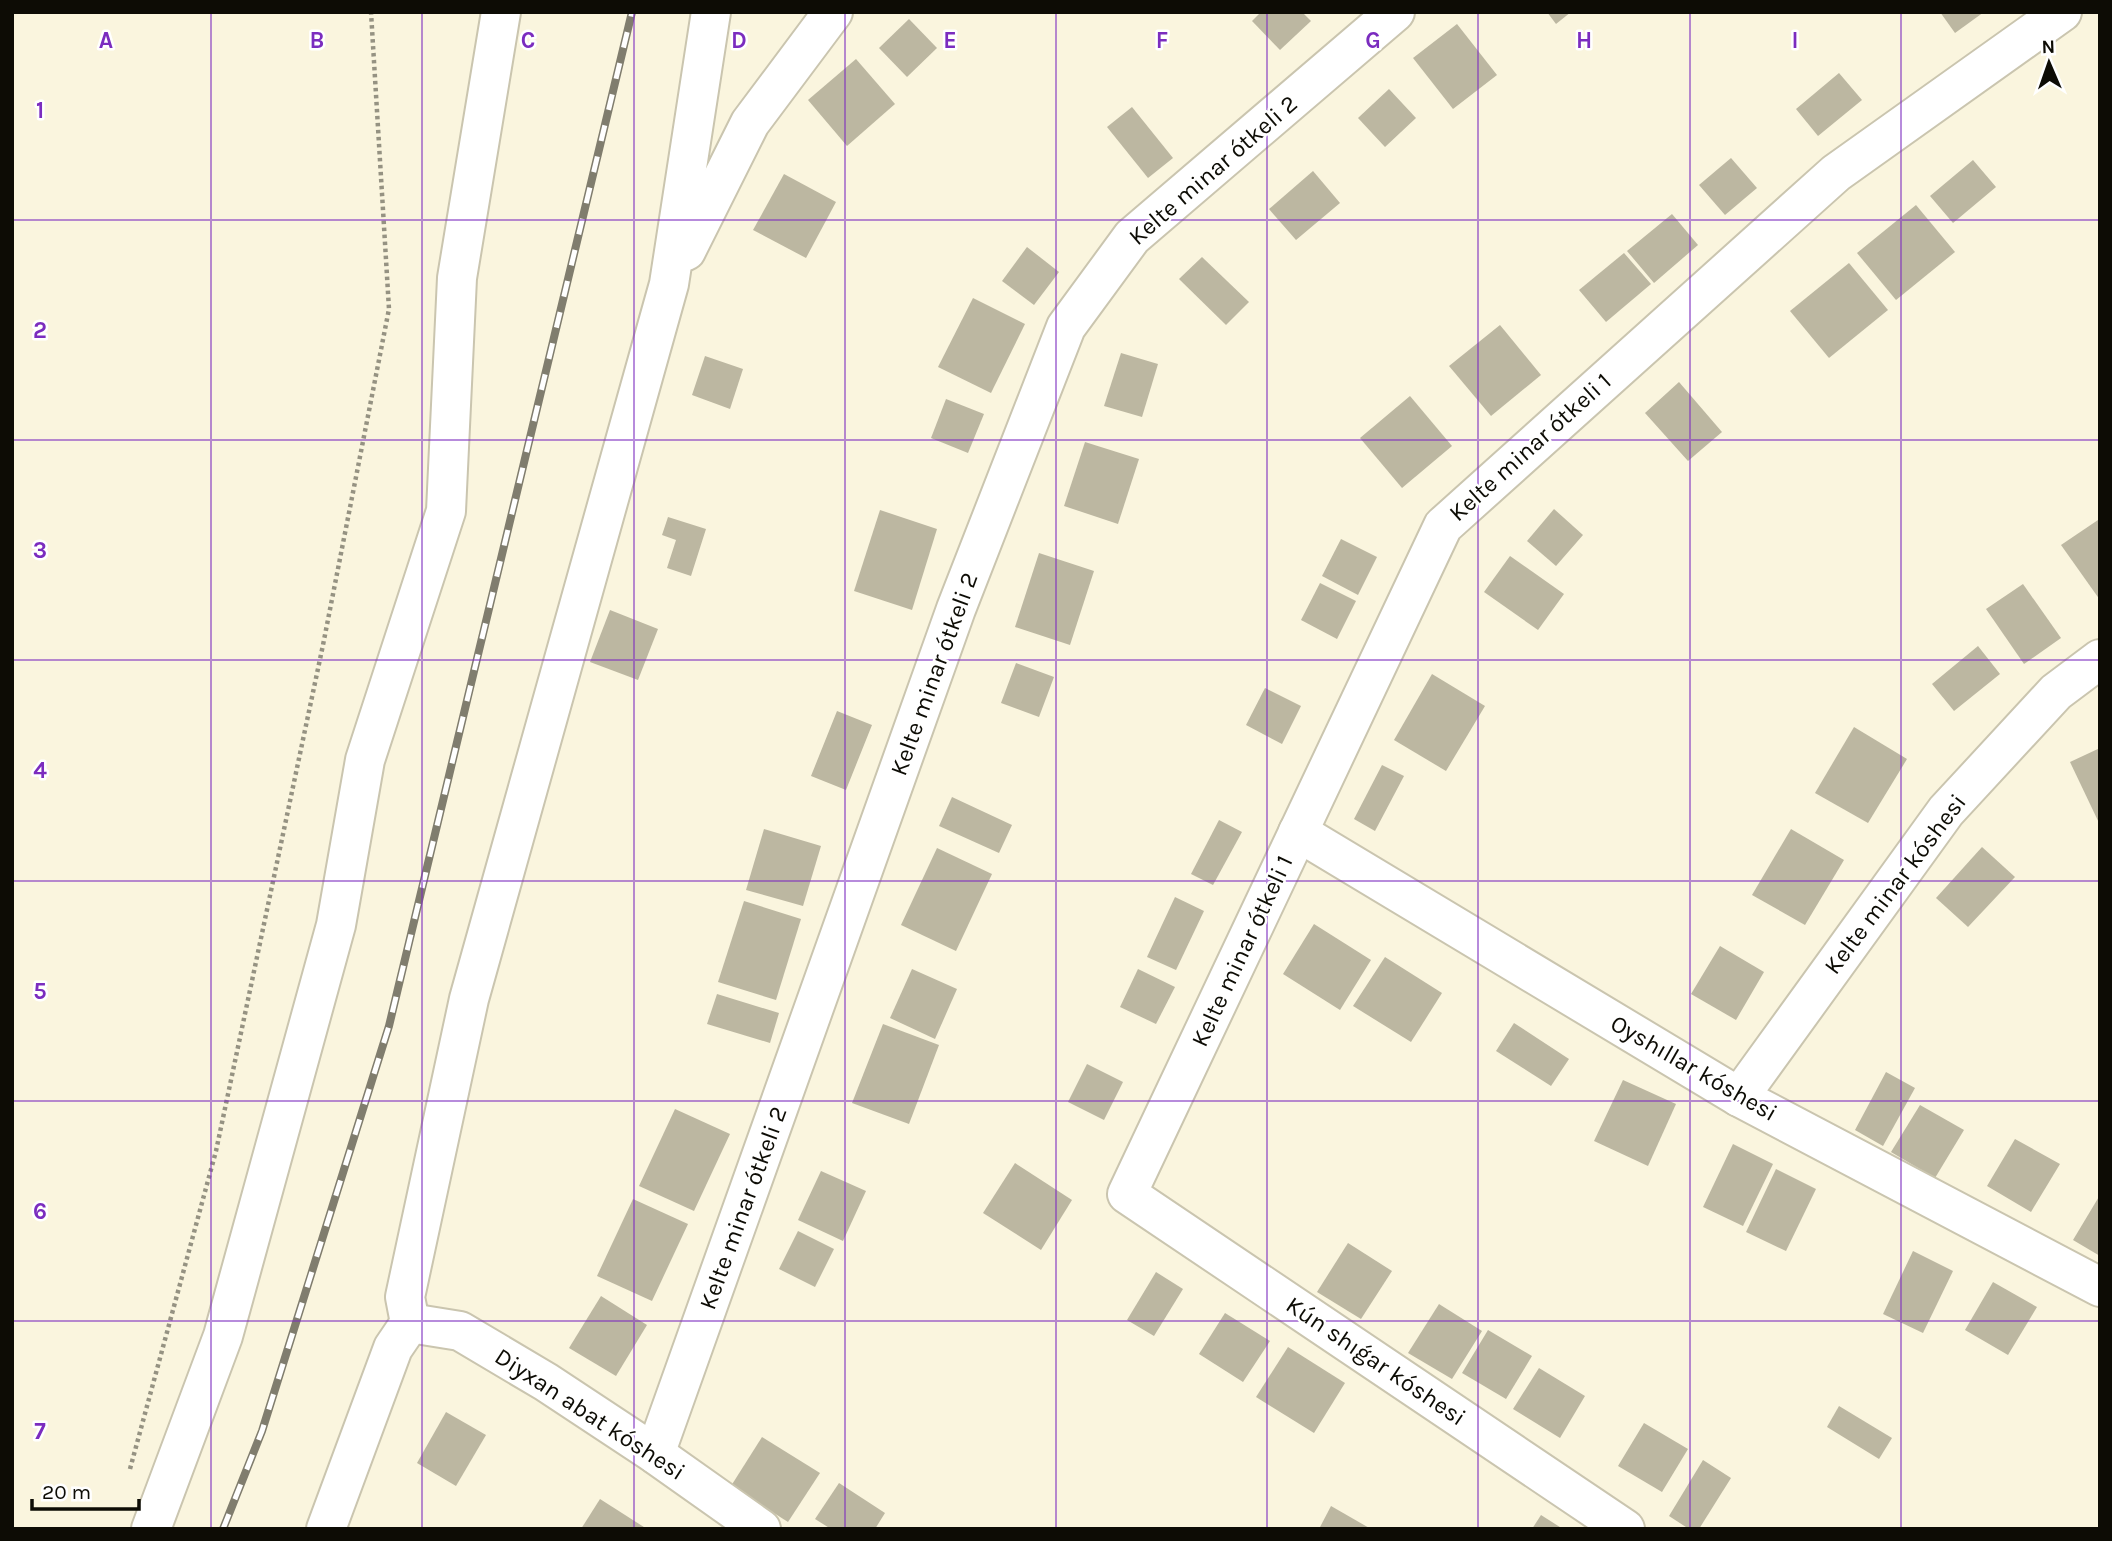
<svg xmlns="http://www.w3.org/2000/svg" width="2112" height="1541" font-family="Karla,sans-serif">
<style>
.building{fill:#bcb7a1}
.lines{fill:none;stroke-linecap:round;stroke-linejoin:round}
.street-casing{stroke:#cac5af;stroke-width:42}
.path{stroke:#959282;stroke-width:4.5;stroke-dasharray:3.5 3.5;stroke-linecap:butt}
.street{stroke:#fff;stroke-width:38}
.rail-casing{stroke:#807d6e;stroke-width:8}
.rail{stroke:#fff;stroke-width:5;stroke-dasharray:16;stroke-linecap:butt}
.grid{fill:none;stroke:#7b2cbf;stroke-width:2;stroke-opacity:0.55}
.labels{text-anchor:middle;stroke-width:5;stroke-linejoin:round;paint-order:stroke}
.street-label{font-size:24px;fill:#0d0c05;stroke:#fff}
.grid-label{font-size:23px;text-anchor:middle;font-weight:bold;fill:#7b2cbf;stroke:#fff;stroke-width:5;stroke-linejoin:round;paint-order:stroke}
</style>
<rect width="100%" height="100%" fill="#faf5de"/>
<g class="building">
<polygon points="1261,12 1302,12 1311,21 1280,50 1252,21"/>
<polygon points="1547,12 1571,12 1556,24"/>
<polygon points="1940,12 1984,12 1955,33"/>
<polygon points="909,19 937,48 907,77 879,48"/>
<polygon points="1457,24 1497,75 1453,109 1413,58"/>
<polygon points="856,59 895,104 847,146 808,100"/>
<polygon points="1839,73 1862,100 1818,136 1796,109"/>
<polygon points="1389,89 1416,118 1385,147 1358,118"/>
<polygon points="1132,107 1173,158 1148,178 1107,127"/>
<polygon points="1731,158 1757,188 1725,215 1699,185"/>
<polygon points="1973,160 1996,187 1953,223 1930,196"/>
<polygon points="1313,171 1340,203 1296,240 1269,209"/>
<polygon points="784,174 836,202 806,258 753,230"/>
<polygon points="1916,205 1955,252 1896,300 1857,253"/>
<polygon points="1672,214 1698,245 1654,283 1627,251"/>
<polygon points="1027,247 1059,272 1034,305 1002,281"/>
<polygon points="1624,253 1651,284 1606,322 1579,290"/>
<polygon points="1202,257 1249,302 1226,325 1179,279"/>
<polygon points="1849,263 1888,310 1829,358 1790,311"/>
<polygon points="973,298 1025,324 991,393 938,367"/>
<polygon points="1500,325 1541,375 1491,416 1449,366"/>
<polygon points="1121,353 1158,364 1142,417 1104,406"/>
<polygon points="705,356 743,369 730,409 692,395"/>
<polygon points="1679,382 1722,432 1688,461 1645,413"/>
<polygon points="1410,396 1452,446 1402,488 1360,438"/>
<polygon points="946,399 984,414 968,453 931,438"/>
<polygon points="1085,442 1139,459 1118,524 1064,506"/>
<polygon points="1554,509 1583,535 1556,566 1527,541"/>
<polygon points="880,510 937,529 912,610 854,591"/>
<polygon points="668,517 706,529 691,576 667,568 676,540 662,535"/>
<polygon points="2098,520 2100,522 2100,600 2061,545"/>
<polygon points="1341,539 1377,557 1358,595 1322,576"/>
<polygon points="1039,553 1094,571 1070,645 1015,627"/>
<polygon points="1510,556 1564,594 1538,630 1484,592"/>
<polygon points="1320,583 1356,601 1337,639 1301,620"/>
<polygon points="2023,584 2061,638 2024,664 1986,609"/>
<polygon points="610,610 658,629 638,680 590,662"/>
<polygon points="1978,646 2000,674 1954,711 1932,684"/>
<polygon points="1016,663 1054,677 1039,717 1001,703"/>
<polygon points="1432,674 1485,706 1446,771 1394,740"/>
<polygon points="1265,688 1301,706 1282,744 1246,725"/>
<polygon points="837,711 872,725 846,790 811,776"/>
<polygon points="1854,727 1907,759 1868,823 1815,793"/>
<polygon points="2100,748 2100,825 2070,762"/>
<polygon points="1382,765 1404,776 1375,831 1354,819"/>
<polygon points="952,797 1012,825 999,853 939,826"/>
<polygon points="1219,820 1242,832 1213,885 1191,874"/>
<polygon points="764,829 821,846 803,906 746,890"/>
<polygon points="1791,829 1844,860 1805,925 1752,895"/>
<polygon points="1982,847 2015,877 1968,927 1936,898"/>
<polygon points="937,848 992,874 956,951 901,925"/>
<polygon points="1175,897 1204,911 1176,970 1147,957"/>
<polygon points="744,901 801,919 776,1000 718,982"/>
<polygon points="1314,924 1371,960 1340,1010 1283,974"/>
<polygon points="1720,946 1764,972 1736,1020 1691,994"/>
<polygon points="1385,957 1442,993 1411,1042 1353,1006"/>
<polygon points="912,969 957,989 935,1039 890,1018"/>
<polygon points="1138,969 1175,987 1156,1024 1120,1007"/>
<polygon points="717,994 779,1013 770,1043 707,1024"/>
<polygon points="1514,1023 1569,1059 1551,1086 1496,1051"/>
<polygon points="883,1024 939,1045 909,1124 852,1103"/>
<polygon points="1087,1064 1123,1082 1104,1120 1068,1102"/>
<polygon points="1886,1072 1915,1088 1883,1146 1855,1130"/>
<polygon points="1623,1080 1676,1104 1648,1166 1594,1141"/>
<polygon points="1920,1105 1964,1130 1935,1178 1891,1152"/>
<polygon points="675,1109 730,1134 694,1211 639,1186"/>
<polygon points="2015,1139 2060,1164 2031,1212 1987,1186"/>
<polygon points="1733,1144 1773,1164 1743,1226 1703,1207"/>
<polygon points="1015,1163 1072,1200 1041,1250 983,1213"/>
<polygon points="1776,1169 1816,1189 1786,1251 1746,1232"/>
<polygon points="821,1171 866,1191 843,1241 798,1220"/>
<polygon points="2100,1195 2100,1256 2073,1240"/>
<polygon points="633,1199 688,1224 652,1301 597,1276"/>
<polygon points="798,1231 834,1249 815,1287 779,1269"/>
<polygon points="1348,1243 1392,1271 1361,1319 1317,1292"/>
<polygon points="1913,1251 1953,1271 1923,1333 1883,1314"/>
<polygon points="1156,1272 1183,1289 1154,1336 1127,1320"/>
<polygon points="1993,1282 2037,1307 2008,1355 1965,1330"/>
<polygon points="601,1296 647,1325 616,1376 569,1348"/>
<polygon points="1439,1304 1482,1331 1452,1379 1408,1353"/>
<polygon points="1225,1313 1270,1341 1243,1382 1199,1354"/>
<polygon points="1488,1330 1532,1356 1506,1399 1462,1373"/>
<polygon points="1288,1347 1345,1383 1314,1433 1256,1397"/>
<polygon points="1539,1368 1585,1396 1560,1438 1513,1409"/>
<polygon points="1839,1406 1892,1438 1879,1459 1827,1427"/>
<polygon points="446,1412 486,1435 456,1486 417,1463"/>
<polygon points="1644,1423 1688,1449 1662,1492 1618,1466"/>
<polygon points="762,1437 820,1473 788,1522 731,1486"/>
<polygon points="1703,1460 1731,1478 1699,1529 1689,1529 1669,1516"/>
<polygon points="839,1483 885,1513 875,1529 831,1529 815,1519"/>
<polygon points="600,1499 647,1529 581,1529"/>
<polygon points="1331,1506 1371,1529 1319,1529"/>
<polygon points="1541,1515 1563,1529 1532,1529"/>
</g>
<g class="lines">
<defs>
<g id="street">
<polyline points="686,251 750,123 833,12"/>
<polyline points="1298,832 1739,1097 2100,1287"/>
<polyline points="1739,1097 1946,811 2056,692 2100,659"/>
<polyline points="410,1323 405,1297 469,999 669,284 711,12"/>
<polyline points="410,1323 460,1331 546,1382 655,1454 761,1529"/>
<polyline points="655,1454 956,609 1066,327 1132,237 1395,12"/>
<polyline points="151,1529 223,1336 336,925 365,760 446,511 457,278 501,12"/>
<polyline points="326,1529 393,1348 410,1323"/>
<polyline points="1625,1529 1127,1194 1443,526 1836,173 2062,12"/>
</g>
</defs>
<use href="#street" class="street-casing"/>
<polyline class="path" points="130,1469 216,1151 323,645 389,309 371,12"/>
<use href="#street" class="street"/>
<defs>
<polyline id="rail" points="223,1529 262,1431 389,1026 632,12"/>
</defs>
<use href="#rail" class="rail-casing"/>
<use href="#rail" class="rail"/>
</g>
<path class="grid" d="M211,12V1529M422,12V1529M634,12V1529M845,12V1529M1056,12V1529M1267,12V1529M1478,12V1529M1690,12V1529M1901,12V1529M12,220H2100M12,440H2100M12,660H2100M12,881H2100M12,1101H2100M12,1321H2100"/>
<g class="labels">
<g class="street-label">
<text transform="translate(1213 170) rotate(-41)" y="8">Kelte minar ótkeli 2</text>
<text transform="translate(1530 447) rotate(-42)" y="8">Kelte minar ótkeli 1</text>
<text transform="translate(934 674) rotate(-70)" y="8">Kelte minar ótkeli 2</text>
<text transform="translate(1895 884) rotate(-53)" y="8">Kelte minar kóshesi</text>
<text transform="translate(1242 951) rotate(-65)" y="8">Kelte minar ótkeli 1</text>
<text transform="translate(1694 1068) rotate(30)" y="8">Oyshıllar kóshesi</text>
<text transform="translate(743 1208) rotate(-70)" y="8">Kelte minar ótkeli 2</text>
<text transform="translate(1376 1361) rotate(34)" y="8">Kún shıǵar kóshesi</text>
<text transform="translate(590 1414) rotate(33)" y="8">Diyxan abat kóshesi</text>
</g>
</g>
<g class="grid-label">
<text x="106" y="48">A</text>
<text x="317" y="48">B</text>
<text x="528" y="48">C</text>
<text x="739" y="48">D</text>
<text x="950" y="48">E</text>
<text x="1162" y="48">F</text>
<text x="1373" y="48">G</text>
<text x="1584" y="48">H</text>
<text x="1795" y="48">I</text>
<text x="40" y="118">1</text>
<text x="40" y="338">2</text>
<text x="40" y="558">3</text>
<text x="40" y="778">4</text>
<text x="40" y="999">5</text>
<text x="40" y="1219">6</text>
<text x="40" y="1439">7</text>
</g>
<rect width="2112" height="1541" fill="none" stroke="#0d0c05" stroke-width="28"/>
<g transform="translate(2049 63) rotate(358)" stroke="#ffffff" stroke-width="5" paint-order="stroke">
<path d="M0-5L12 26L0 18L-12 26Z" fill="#0d0c05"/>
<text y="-10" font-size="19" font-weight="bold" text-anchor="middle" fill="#0d0c05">N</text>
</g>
<path d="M32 1499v10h107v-10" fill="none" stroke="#0d0c05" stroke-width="3.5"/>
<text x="42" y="1499" font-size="21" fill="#0d0c05" stroke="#ffffff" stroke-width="5" paint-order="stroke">20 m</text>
</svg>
